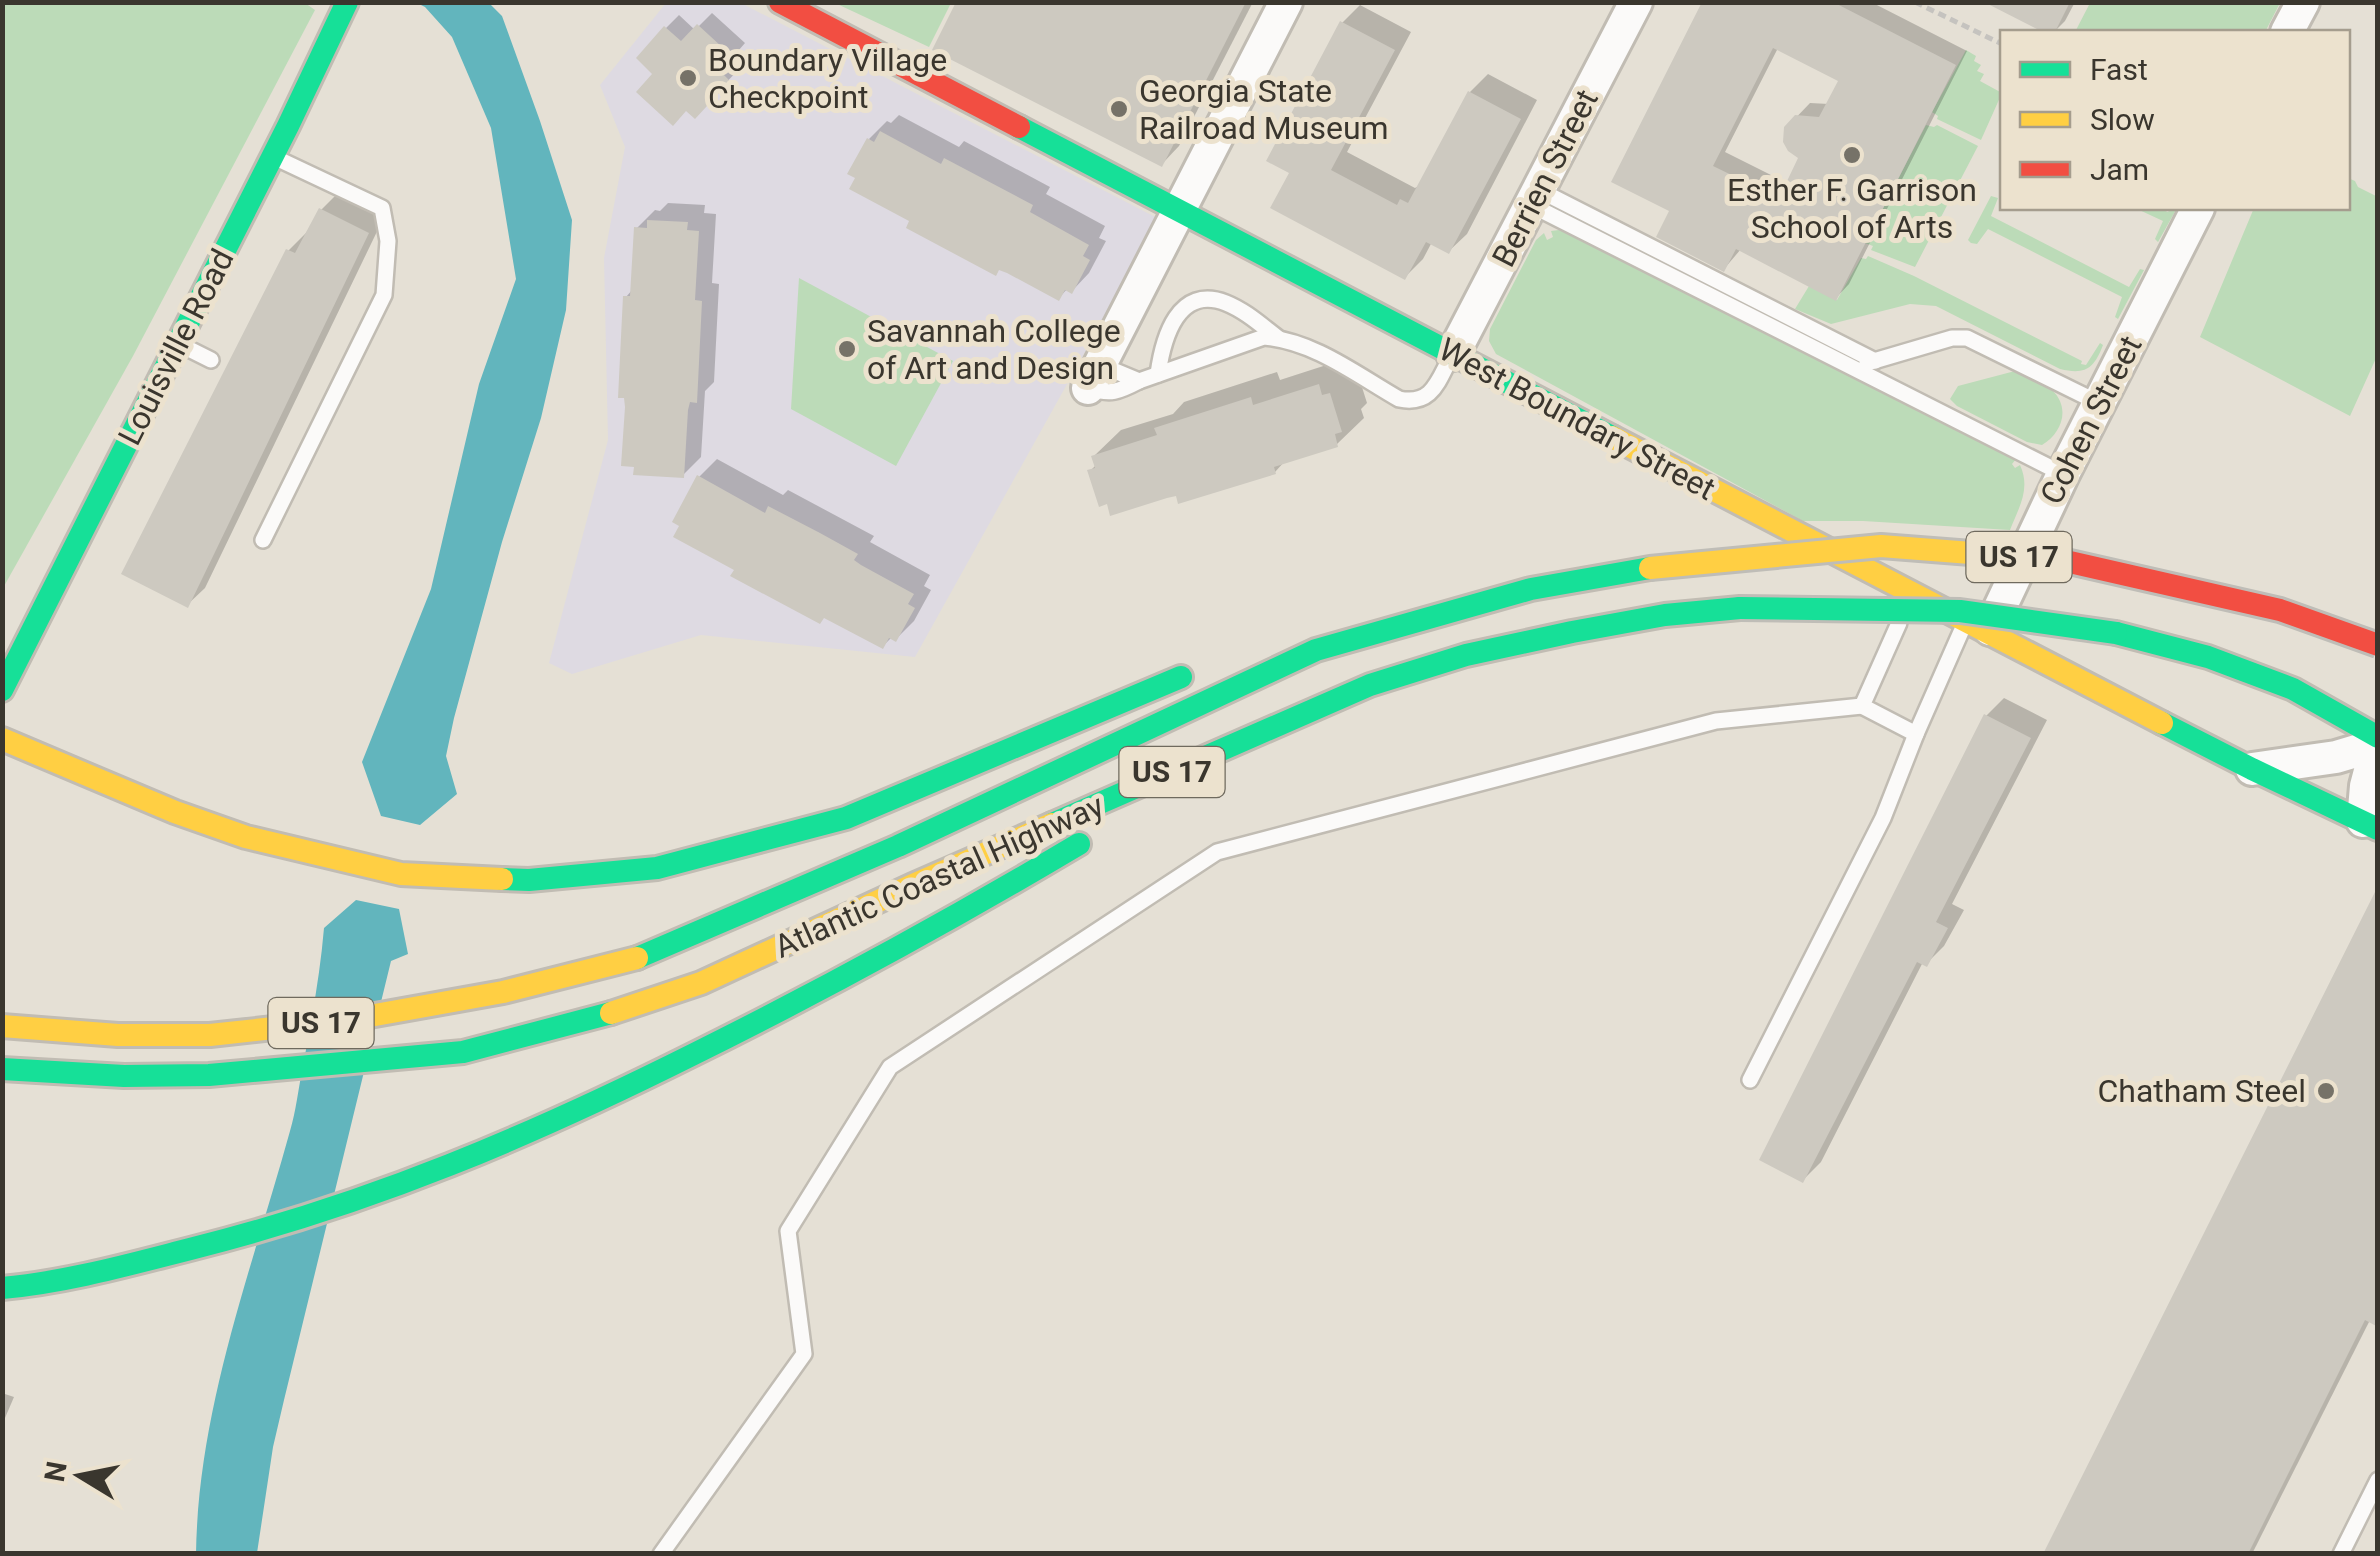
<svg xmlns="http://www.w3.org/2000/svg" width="2380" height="1556" font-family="Roboto,sans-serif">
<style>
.education{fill:#dedae2}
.green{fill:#bcdbb8}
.water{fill:#62b5bd}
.shadow{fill:#0003;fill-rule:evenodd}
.building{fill:#cdc9c0;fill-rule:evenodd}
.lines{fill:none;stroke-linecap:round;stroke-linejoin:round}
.lane-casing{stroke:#c1bcb3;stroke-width:20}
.street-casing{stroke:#c1bcb3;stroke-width:38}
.fast-casing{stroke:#c1bcb3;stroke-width:28}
.slow-casing{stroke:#c1bcb3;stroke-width:28}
.jam-casing{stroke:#c1bcb3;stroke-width:28}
.path{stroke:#c5c3bf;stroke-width:5;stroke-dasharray:8 5;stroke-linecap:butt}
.lane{stroke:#fbfaf9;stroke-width:15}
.street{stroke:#fbfaf9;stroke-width:32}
.fast{stroke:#16e098;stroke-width:22}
.slow{stroke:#ffcf43;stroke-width:22}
.jam{stroke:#f24e42;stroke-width:22}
.fast-bridge-casing{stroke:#bfbdb7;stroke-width:28;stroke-linecap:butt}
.slow-bridge-casing{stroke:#bfbdb7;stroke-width:28;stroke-linecap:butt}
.jam-bridge-casing{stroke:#bfbdb7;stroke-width:28;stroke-linecap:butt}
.fast-bridge{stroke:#16e098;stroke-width:22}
.slow-bridge{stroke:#ffcf43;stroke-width:22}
.jam-bridge{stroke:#f24e42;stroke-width:22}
.poi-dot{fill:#767268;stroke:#ece2ce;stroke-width:4}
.labels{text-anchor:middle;stroke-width:10;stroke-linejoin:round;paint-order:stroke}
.shield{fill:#ece2ce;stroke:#6f6a5e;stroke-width:2.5}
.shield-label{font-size:30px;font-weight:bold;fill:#3a362e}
.poi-label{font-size:32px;fill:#3a362e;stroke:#ece2ce;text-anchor:start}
.street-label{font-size:32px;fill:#3a362e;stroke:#ece2ce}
</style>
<rect width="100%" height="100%" fill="#e5e0d5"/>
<polygon class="education" points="666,3 741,3 1159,219 915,657 701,635 572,674 549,663 608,440 604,258 625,147 600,85"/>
<g class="green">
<polygon points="305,3 315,10 133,356 3,588 3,3"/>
<polygon points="835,3 951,3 929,47"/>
<polygon points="2090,3 2090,2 2280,3 2265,32 2075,32"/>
<polygon points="1966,50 1976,56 1974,61 1981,65 1977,71 1984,74 1980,81 2002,93 1981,140 1937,119 1938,116 1932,112"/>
<polygon points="1926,125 1934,127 1937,125 1978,146 1915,267 1871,250 1873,246 1865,243"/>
<polygon points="2348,178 2355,181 2358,187 2378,197 2377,356 2350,416 2200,337 2254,208 2348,208"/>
<polygon points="1991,196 1998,198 1991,216 2129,287 2140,269 2144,270 2118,319 2115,317 2122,297 1988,229 1977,244 1971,243 1968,240"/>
<polygon points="2135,208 2158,208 2168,212 2171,208 2177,208 2158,242 2155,239 2163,221"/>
<path d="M1559,230L1570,231L2016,459L2012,464L2015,468L2020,465C2031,489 2019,507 2010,530L1863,521H1803L1496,354L1489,341L1490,329L1536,240L1544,233L1547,240L1553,237L1551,231Z"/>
<path d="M1868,256L1914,276L2082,361L2081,364L2086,365L2100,343L2103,345C2094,369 2085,375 2060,369L1936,306L1910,304L1831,324L1795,309L1809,286L1837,300L1861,258L1866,259Z"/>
<polygon points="799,278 953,361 896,466 791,409"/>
<path d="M2015,371C2027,375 2043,381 2052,390C2071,408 2062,433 2042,445L2027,442L1957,406L1950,399L1958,386Z"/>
</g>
<g class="water">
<polygon points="417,3 489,3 502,16 540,121 572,220 566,310 541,418 502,542 454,718 446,756 457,794 420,825 381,816 362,762 431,589 479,384 516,279 491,128 452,37 425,7"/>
<path d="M356,900L399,909L408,954L391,961L284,1400L273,1447L257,1553L196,1554C198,1408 252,1269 290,1131C296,1111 298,1091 302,1071C311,1023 320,976 324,928Z"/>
</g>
<g class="shadow">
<polygon points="959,2 1253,2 1179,146 1162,164"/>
<path d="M1705,2H1871L1967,51L1849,284L1836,298L1741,249L1724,269L1673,210ZM1778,48L1841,80L1829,104L1810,103L1786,128L1801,158L1789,184L1725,152Z"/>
<polygon points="1990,2 2075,2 2065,21 2054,32 2049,32"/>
<polygon points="1360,5 1411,32 1347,152 1415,188 1422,184 1470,92 1488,74 1537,100 1467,234 1449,251 1432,242 1423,259 1405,277 1292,172 1342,23"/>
<polygon points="712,13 745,43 732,58 742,66 695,115 656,74 666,28 679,15 695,30"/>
<polygon points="899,115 959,147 964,141 1050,187 1046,194 1105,226 1099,238 1106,241 1089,273 1072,291 1068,288 1059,298 913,220 869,139 887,121 891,123"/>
<polygon points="339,192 385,215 205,588 187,605 288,251 306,233 321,210"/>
<polygon points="668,203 705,205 704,213 716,214 712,283 719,284 714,382 705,391 701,457 683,475 628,407 626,297 633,289 637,228 655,210 660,211"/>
<polygon points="1345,359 1356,368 1367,403 1361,409 1364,418 1337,444 1285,461 1275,472 1178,494 1090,471 1097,464 1094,456 1121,430 1173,414 1184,402 1277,372 1280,380"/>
<polygon points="717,459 783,495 788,490 874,536 870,542 930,575 924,586 931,590 914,621 896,639 892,637 883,646 737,569 699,477"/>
<polygon points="2004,698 2047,720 1952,904 1964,910 1944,946 1926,964 1923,962 1821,1162 1803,1180 1986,716"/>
<polygon points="2378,892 2370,1320 2252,1554 2046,1554"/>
<polygon points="2,1393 14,1397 2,1425"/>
</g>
<g class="building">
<polygon points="956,2 1246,2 1162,167 932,50"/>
<path d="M1702,2H1833L1956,65L1836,301L1736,249L1724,272L1656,237L1669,211L1611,182ZM1773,48L1838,81L1819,117L1795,115L1784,127L1783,142L1788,151L1798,158L1779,198L1713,166Z"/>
<polygon points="1984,2 2070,2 2055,32 2043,32"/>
<polygon points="1340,21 1395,50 1331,170 1397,205 1400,199 1408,203 1468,91 1521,119 1449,254 1426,242 1405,280 1270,208 1289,173 1266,161"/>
<polygon points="697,24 734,58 721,72 730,81 695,119 686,111 673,126 636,92 652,74 636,58 664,26 681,41"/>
<polygon points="880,131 941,164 944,158 1033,205 1030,212 1089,245 1083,256 1090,260 1072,294 1065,290 1059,301 1007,273 999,270 996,276 906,228 909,221 849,189 855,178 847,174 867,138 874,142"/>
<polygon points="319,208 369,233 188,608 121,574 286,249 295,253"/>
<polygon points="647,220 688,222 687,230 699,231 695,300 702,301 697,403 690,402 688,410 684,478 633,475 634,467 621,466 625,407 624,398 618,398 623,296 630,296 634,227 647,228"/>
<polygon points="1319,384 1322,395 1330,393 1342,432 1335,434 1338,447 1274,467 1276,474 1178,504 1176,496 1167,498 1110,516 1107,504 1099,507 1087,470 1095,468 1091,456 1157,435 1154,428 1251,397 1253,405"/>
<polygon points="697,475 765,513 768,506 820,533 858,554 854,560 861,565 914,594 908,604 915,608 896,642 889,638 883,649 824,618 820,624 730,576 734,570 673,537 679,526 672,522"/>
<polygon points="1984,714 2031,738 1936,922 1948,928 1927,967 1917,962 1803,1183 1759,1160"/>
<polygon points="2378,886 2378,1327 2365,1320 2248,1554 2043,1554"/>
</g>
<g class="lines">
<defs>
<g id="lane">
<polyline points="1539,190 1875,361"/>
<polyline points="1531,205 2063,474"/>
<polyline points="181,345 211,360"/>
<polyline points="1867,363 1952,338 1967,338 2099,403"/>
<path d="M1158,374C1163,338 1178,284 1226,303C1246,311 1262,326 1278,338"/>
<path d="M1139,381L1264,337C1314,341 1357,375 1399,399C1433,406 1438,380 1452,355"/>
<path d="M1088,388C1111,395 1118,392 1139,381L1115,371L1101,362"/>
<polyline points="263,540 384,295 388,241 382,208 276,158"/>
<polyline points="1899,623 1862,706 1916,734"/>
<polyline points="1750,1080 1883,818 1916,734 1964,625"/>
<polyline points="661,1554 804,1354 788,1231 890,1067 1217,852 1716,721 1862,706"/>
<polyline points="2341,1554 2378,1480"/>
</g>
<g id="street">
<polyline points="2287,32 2303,2"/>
<polyline points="1453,354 1636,2"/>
<polyline points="1088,388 1286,2"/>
<polyline points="1990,629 2063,474 2198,208"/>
<polyline points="2252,769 2336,757 2376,745"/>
<polyline points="2363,821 2366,786 2378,741"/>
</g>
<g id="fast">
<polyline points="1019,127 1612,437"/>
<polyline points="2116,633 2208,657 2293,689 2378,737"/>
<polyline points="2,690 288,126 347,2"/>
<polyline points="2162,723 2252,769 2378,829"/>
<polyline points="1052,824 1370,685 1466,655 1572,632 1665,615 1740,608"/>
<polyline points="502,879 529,880 657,868 846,818 1181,677"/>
<polyline points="637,958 898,846 1316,650 1531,589 1650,568"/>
<polyline points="2,1069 124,1076 209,1075 463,1052 611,1013"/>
<path d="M2,1288C68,1282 131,1264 194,1248C373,1203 530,1136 694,1054C825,989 953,919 1079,844"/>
</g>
<g id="slow">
<polyline points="1612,437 2162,723"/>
<polyline points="2,739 175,812 246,837 401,874 502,879"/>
<polyline points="611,1013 701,983 913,885 1052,824"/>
<polyline points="2,1026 118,1035 210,1035 347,1020 503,992 637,958"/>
</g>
<polyline id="jam" points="780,2 1019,127"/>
</defs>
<use href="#lane" class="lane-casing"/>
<use href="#street" class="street-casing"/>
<use href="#fast" class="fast-casing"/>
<use href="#slow" class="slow-casing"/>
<use href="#jam" class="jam-casing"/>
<polyline class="path" points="1915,2 2002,44"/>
<use href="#lane" class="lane"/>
<use href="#street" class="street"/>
<use href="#fast" class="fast"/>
<use href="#slow" class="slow"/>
<use href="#jam" class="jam"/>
<defs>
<polyline id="fast-bridge" points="1740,608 1960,611 2116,633"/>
<polyline id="slow-bridge" points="1650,568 1881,546 2061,560"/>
<polyline id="jam-bridge" points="2061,560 2280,610 2378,645"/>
</defs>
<use href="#fast-bridge" class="fast-bridge-casing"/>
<use href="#slow-bridge" class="slow-bridge-casing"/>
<use href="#jam-bridge" class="jam-bridge-casing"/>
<use href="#fast-bridge" class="fast-bridge"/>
<use href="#slow-bridge" class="slow-bridge"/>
<use href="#jam-bridge" class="jam-bridge"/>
</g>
<g class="poi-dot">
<circle cx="688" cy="78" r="10"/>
<circle cx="1119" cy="109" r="10"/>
<circle cx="1852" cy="155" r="10"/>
<circle cx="847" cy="349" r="10"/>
<circle cx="2326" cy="1091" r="10"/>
</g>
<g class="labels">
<g class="shield">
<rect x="1966.5" y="532" width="105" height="50" rx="8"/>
<rect x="1119.5" y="747" width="105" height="50" rx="8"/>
<rect x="268.5" y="998" width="105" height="50" rx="8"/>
</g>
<g class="shield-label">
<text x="2019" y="567">US 17</text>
<text x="1172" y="782">US 17</text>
<text x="321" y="1033">US 17</text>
</g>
<g class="poi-label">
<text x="708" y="71">Boundary Village<tspan x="708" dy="37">Checkpoint</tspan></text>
<text x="1139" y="102">Georgia State<tspan x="1139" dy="37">Railroad Museum</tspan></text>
<text x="1852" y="201" text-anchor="middle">Esther F. Garrison<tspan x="1852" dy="37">School of Arts</tspan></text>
<text x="867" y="342">Savannah College<tspan x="867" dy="37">of Art and Design</tspan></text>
<text x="2306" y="1102" text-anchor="end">Chatham Steel</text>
</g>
<g class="street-label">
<text transform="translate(1545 178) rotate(-63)" y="11">Berrien Street</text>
<text transform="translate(176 347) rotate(-63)" y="11">Louisville Road</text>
<text transform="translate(1577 419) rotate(28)" y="11">West Boundary Street</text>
<text transform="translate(2091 420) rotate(-63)" y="11">Cohen Street</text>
<text transform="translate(939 876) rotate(-24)" y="11">Atlantic Coastal Highway</text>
</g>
</g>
<rect width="2380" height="1556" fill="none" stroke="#3a362e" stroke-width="10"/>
<rect x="2000" y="30" width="350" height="180" fill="#ece2ce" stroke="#a59d8e" stroke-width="2.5"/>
<rect x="2020" y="62" width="50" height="15" fill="#16e098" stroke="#a59d8e" stroke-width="2.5"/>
<text x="2090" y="80" font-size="30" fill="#3a362e">Fast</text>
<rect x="2020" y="112" width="50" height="15" fill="#ffcf43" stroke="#a59d8e" stroke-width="2.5"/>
<text x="2090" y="130" font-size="30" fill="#3a362e">Slow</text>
<rect x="2020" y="162" width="50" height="15" fill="#f24e42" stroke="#a59d8e" stroke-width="2.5"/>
<text x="2090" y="180" font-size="30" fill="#3a362e">Jam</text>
<g transform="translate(80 1476) rotate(280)" stroke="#ece2ce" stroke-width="8" paint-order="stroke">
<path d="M0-8L18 38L0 25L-18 38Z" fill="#3a362e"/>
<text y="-15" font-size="28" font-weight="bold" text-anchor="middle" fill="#3a362e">N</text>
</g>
</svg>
